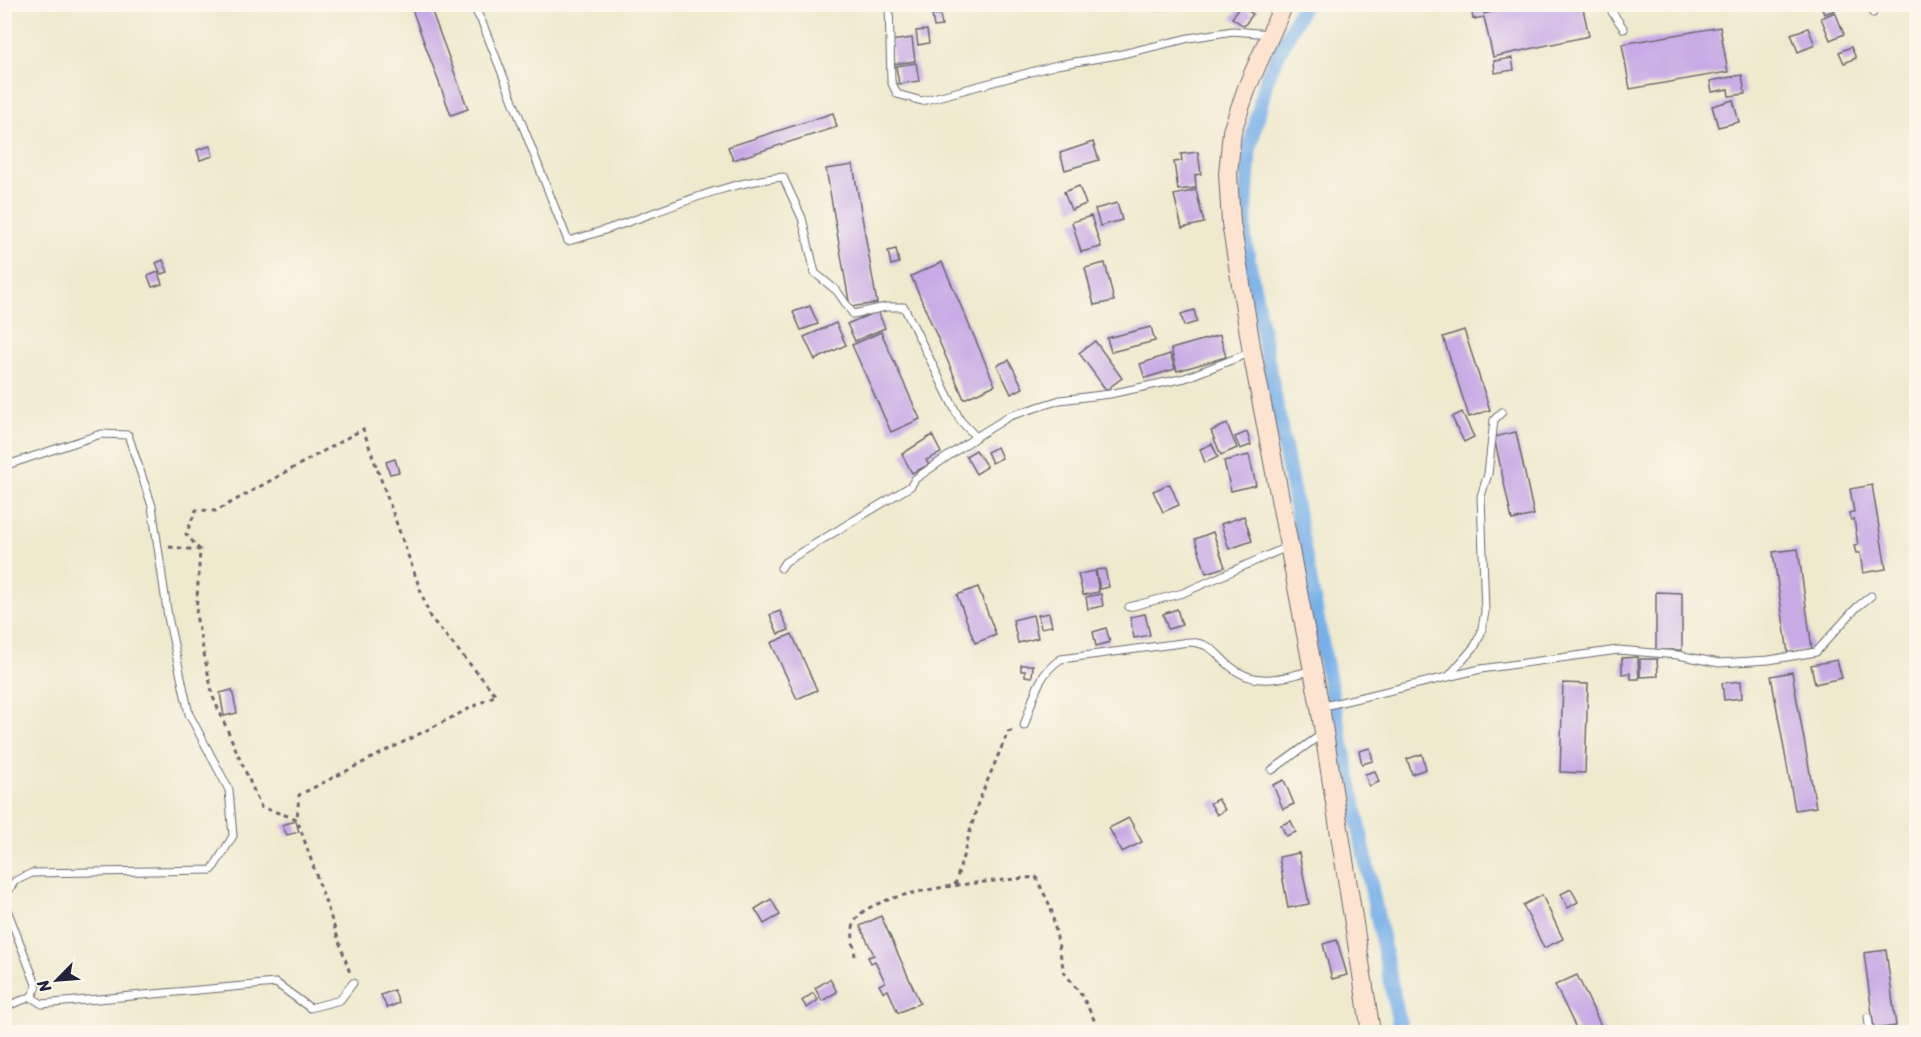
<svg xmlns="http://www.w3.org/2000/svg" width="1921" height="1037" font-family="Sriracha,sans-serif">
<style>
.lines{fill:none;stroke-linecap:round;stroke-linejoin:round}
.canal{stroke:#78b0e8;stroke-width:15}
.building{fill:#c8abe5}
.lane-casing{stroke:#6a686e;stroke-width:9}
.secondary-casing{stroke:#6a686e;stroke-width:20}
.path{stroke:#6a686e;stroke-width:3;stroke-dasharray:4.5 4.5;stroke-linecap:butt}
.lane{stroke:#fff;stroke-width:7}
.secondary{stroke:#fde4d1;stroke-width:18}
</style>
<rect width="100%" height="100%" fill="#fbf7ec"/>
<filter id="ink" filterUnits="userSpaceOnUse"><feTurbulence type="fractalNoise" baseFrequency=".0167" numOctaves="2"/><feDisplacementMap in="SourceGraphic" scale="12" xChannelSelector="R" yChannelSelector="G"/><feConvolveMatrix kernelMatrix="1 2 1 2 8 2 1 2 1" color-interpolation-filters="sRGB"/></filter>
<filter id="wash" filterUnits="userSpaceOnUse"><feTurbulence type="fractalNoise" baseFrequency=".008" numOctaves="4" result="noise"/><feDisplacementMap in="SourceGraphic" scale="24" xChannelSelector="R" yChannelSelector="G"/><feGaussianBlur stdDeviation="1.35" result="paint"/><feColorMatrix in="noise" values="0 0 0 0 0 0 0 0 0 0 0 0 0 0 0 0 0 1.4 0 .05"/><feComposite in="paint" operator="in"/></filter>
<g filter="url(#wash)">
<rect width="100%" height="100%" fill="#efe9ce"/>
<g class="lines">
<polyline class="canal" points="1304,4 1268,74 1249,151 1244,237 1332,696 1401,1032"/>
</g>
<g id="blocks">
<g class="building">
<polygon points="410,4 429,4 468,109 451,115"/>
<polygon points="1155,4 1184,4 1184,6 1156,11"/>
<polygon points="1471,4 1494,4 1495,11 1483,14 1529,4 1582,4 1589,36 1493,57 1484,17 1473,19"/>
<polygon points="1820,4 1832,4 1835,10 1824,14"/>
<polygon points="1240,6 1253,14 1244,26 1232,18"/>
<polygon points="1835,12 1844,34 1830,40 1821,18"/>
<polygon points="940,14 942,26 934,27 932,15"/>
<polygon points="1720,27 1728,72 1630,89 1622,44"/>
<polygon points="1808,28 1815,45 1798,52 1791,34"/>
<polygon points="927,30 929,43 918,45 916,31"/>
<polygon points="912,38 915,61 894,64 891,41"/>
<polygon points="1851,47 1856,58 1844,63 1839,52"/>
<polygon points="1512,58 1514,70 1495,73 1494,61"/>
<polygon points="916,63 919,81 899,84 896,66"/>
<polygon points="1742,75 1745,94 1729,96 1728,89 1712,92 1710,81"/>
<polygon points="1733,100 1739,122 1718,127 1712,106"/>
<polygon points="833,113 837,127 733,160 728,147"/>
<polygon points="1093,142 1099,160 1065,170 1060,153"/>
<polygon points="210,146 213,156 200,160 197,150"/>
<polygon points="1198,152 1201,174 1195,175 1196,188 1178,190 1174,162 1182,161 1181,154"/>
<polygon points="853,165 877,303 850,307 826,169"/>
<polygon points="1079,186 1086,204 1071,210 1064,192"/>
<polygon points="1196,190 1204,223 1182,228 1174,195"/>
<polygon points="1117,203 1122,220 1100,226 1095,209"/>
<polygon points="1091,216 1101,247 1081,252 1072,222"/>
<polygon points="896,249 899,263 891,265 888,251"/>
<polygon points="163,260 168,272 161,274 156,263"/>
<polygon points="942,262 995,385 964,399 911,276"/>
<polygon points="1105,263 1114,301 1094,305 1085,268"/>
<polygon points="158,272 162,284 152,287 148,276"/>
<polygon points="810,306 818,324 801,330 793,312"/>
<polygon points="1194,310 1197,322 1184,326 1181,314"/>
<polygon points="878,311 885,328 855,341 847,324"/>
<polygon points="836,323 846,345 815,360 804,337"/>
<polygon points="1151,327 1155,341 1111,352 1107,338"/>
<polygon points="1464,330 1490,410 1469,417 1443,337"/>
<polygon points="881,332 920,419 891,432 852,345"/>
<polygon points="1220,335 1226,357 1177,371 1171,349"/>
<polygon points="1095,341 1122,378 1106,390 1079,353"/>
<polygon points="1170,354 1175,369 1145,378 1140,364"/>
<polygon points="1009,360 1023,388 1011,394 997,365"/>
<polygon points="1462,412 1474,437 1464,442 1452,417"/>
<polygon points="1227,424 1237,448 1221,455 1211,431"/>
<polygon points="1247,432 1251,445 1240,449 1235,437"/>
<polygon points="1516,432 1534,515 1512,520 1494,437"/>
<polygon points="932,435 941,453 926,460 929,465 912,473 902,454"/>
<polygon points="1212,444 1218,457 1205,463 1200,449"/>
<polygon points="997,447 1002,458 992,463 987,452"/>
<polygon points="976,450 987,467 976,474 966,456"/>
<polygon points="1249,455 1256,485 1231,491 1224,461"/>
<polygon points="395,459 399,472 390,474 386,462"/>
<polygon points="1170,484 1179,505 1163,512 1153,491"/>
<polygon points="1872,485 1886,569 1863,573 1860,553 1856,553 1854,546 1858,545 1854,519 1851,520 1849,513 1854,512 1850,489"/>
<polygon points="1244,516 1252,541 1229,549 1221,524"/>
<polygon points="1213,532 1225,567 1206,573 1195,539"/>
<polygon points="1798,549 1812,649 1788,653 1773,552"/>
<polygon points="1105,569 1109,587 1100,589 1096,570"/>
<polygon points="1095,571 1099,592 1083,595 1078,574"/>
<polygon points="978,587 996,635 975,643 957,595"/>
<polygon points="1656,592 1682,593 1682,650 1656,650"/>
<polygon points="1101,594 1103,606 1088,609 1086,597"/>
<polygon points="1177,609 1182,625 1168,629 1163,614"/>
<polygon points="780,611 789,630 778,634 770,615"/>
<polygon points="1049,613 1052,626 1041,628 1038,615"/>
<polygon points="1145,614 1150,635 1134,638 1130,617"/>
<polygon points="1033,615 1038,638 1018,643 1013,620"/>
<polygon points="1106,628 1110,642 1096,646 1093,632"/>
<polygon points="792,634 817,690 797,699 771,643"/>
<polygon points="1638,657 1639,679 1631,679 1630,673 1622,674 1622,658"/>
<polygon points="1640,659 1657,659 1658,676 1640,677"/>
<polygon points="1837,660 1842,678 1815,684 1811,665"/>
<polygon points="1021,665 1033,665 1032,677 1025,676 1025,671 1021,671"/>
<polygon points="1792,672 1816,807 1795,810 1771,676"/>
<polygon points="1741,681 1742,698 1724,700 1722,683"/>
<polygon points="1563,683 1588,684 1585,773 1560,772"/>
<polygon points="232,690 237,713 224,716 220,693"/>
<polygon points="1370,748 1373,761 1362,764 1359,751"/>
<polygon points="1422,754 1426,769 1412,774 1407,759"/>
<polygon points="1375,771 1379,782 1369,786 1365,774"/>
<polygon points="1284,780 1294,804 1283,809 1273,785"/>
<polygon points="1218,799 1225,810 1217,815 1210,803"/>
<polygon points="1129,818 1142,842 1122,852 1109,828"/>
<polygon points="296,821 299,832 287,835 282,825"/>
<polygon points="1291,821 1296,832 1286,836 1281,825"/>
<polygon points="1299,853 1309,904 1288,908 1279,857"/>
<polygon points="1571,889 1578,902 1568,908 1561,894"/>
<polygon points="1542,895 1563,939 1544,948 1523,905"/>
<polygon points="771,899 780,915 764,924 755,909"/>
<polygon points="881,916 920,1003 898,1013 888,990 883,992 879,985 885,982 875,961 871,963 868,957 874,955 860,926"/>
<polygon points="1337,940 1347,975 1332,979 1323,944"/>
<polygon points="1886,950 1896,1026 1874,1029 1864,953"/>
<polygon points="1577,975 1604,1032 1578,1032 1555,985"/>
<polygon points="830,979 837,992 822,1001 815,988"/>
<polygon points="394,990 399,1003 387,1008 381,995"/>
<polygon points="813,993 818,1000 807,1008 802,1001"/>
</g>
</g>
</g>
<g filter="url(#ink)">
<use href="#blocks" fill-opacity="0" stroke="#6a686e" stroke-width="1.5"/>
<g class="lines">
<defs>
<g id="lane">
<path d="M472,4L482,22L568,241C641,223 708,184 783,177L802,218L815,273L837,291L853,314L886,307H904L960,420L976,437L1010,416L1060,400L1110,394L1185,378L1252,352"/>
<polyline points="889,4 891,81 897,94 922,101 1057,65 1118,55 1189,38 1233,31 1270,34"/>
<polyline points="1611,4 1612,12 1624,29"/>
<polyline points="1868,4 1873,13"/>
<polyline points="4,466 101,434 128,435 152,506 168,617 189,714 229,790 233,836 212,870 32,873 15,881 4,896"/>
<polyline points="781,568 785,562 911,486 915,479 976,437"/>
<polyline points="1129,607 1183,593 1289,546"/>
<polyline points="1448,677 1475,646 1481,633 1485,612 1481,496 1488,474 1494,420 1502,412"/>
<polyline points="1320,707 1481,669 1618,650 1678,655 1719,663 1769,660 1816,652 1857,607 1871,596"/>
<path d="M1024,726C1033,700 1037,674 1061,659L1189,642C1214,644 1214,653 1231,667C1256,688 1286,677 1313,670"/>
<polyline points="1272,770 1322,734"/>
<polyline points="4,902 37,987 31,997 4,1007"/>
<polyline points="31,997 42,1004 276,983 310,1008 340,1000 353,983"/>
<polyline points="1868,1017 1870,1032"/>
</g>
<polyline id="secondary" points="1284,4 1248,85 1232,131 1228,174 1231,223 1252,352 1320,707 1371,1032"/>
</defs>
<use href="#lane" class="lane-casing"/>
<use href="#secondary" class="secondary-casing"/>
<g class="path">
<polyline points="169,547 200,550 196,615 213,697 261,807 297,819 350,973"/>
<polyline points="200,550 186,534 196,510 216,511 363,429 430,617 496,695 299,795 297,819"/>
<polyline points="955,885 978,803 1008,732 1014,730"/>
<path d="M855,956C854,947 851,933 854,924C864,888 1002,881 1036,877L1051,908L1064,972L1083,997L1100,1032"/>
</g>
<use href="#lane" class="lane"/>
<use href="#secondary" class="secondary"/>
</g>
</g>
<rect width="1921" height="1037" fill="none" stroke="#fbf7ec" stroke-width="24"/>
<g transform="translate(57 980) rotate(245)" stroke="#fbf7ec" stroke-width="4.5" paint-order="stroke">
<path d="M0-4.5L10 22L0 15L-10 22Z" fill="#22223b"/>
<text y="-9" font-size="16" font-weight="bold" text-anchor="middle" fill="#22223b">N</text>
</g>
</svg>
